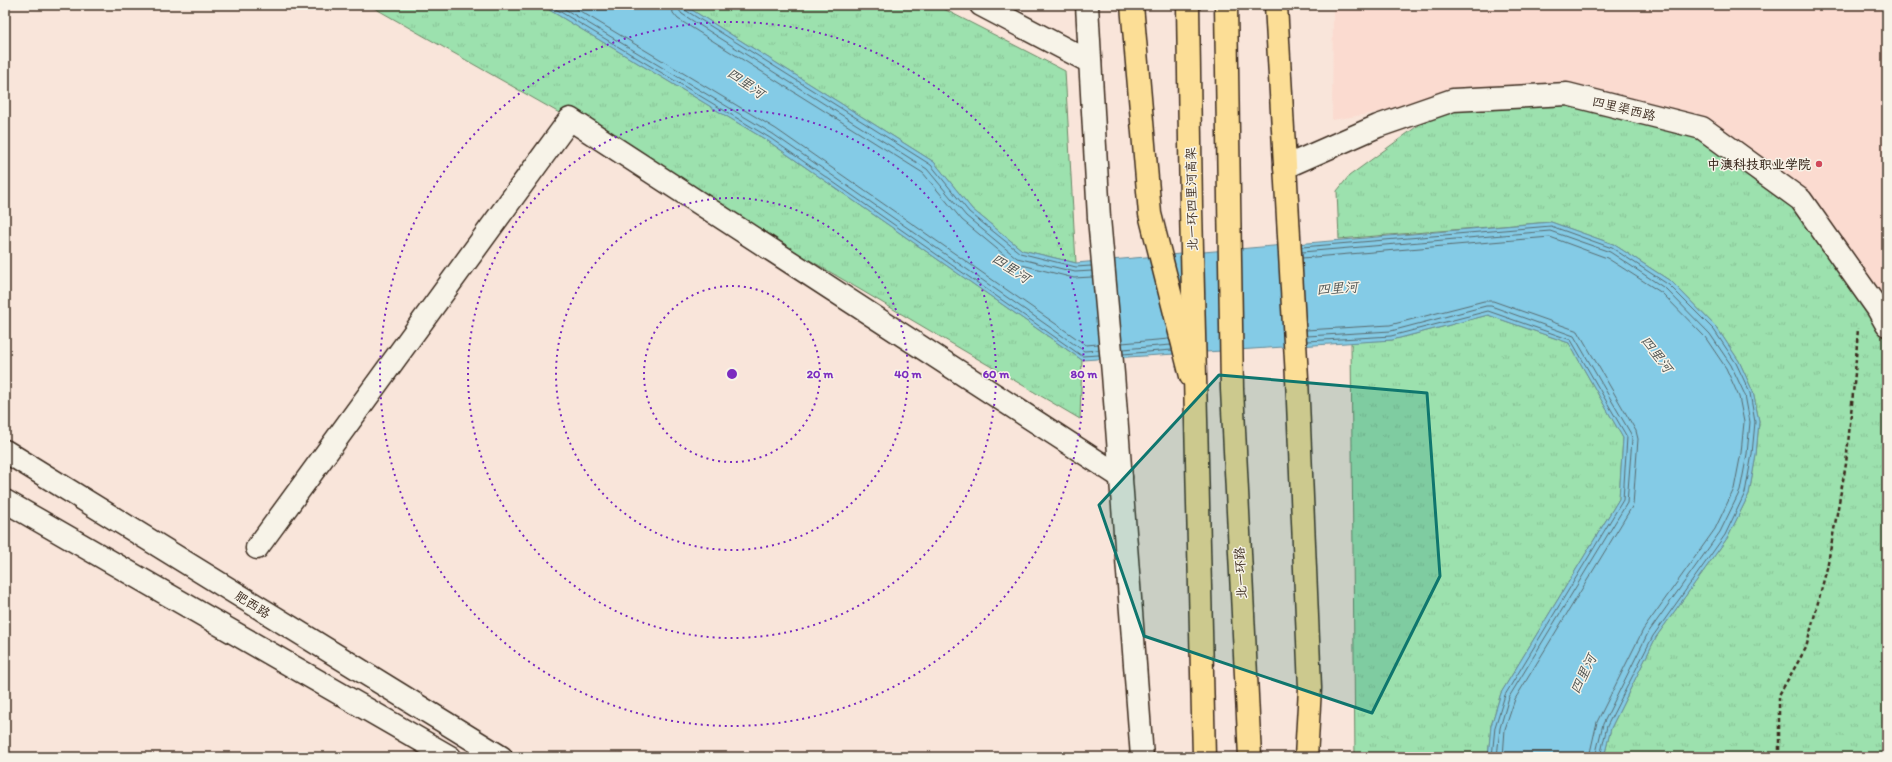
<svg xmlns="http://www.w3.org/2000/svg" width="1892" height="762" font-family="Itim,'LXGW WenKai TC',sans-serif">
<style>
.built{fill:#fbdbd0}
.grass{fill:url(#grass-tufts);stroke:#6c8666}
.water{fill:#84cbe6;stroke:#678b96}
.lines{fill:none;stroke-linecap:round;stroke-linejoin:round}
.shore{stroke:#586a6e;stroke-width:1}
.minor-casing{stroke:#3b2a1e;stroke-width:25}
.secondary-casing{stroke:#3b2a1e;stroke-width:25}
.primary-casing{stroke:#3b2a1e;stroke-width:25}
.trunk-casing{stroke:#3b2a1e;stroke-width:25}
.path{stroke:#3b2a1e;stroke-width:2.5;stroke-dasharray:4 3;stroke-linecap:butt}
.minor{stroke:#f7f3e8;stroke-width:22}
.secondary{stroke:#f7f3e8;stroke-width:22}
.primary{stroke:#fcde96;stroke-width:22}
.trunk{stroke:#fcde96;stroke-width:22}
.marked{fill:#0f766e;fill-opacity:0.2;stroke:#0f766e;stroke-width:3;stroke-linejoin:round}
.ring{fill:none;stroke:#7b2cbf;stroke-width:2;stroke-dasharray:2 4}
.poi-dot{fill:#d1495b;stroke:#f7f3e8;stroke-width:1.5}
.labels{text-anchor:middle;stroke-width:3;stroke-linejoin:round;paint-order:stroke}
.street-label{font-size:13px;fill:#3b2a1e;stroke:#f7f3e8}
.poi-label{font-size:13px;font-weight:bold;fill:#3b2a1e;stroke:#f7f3e8;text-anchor:end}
.water-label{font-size:14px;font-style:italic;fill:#4d5250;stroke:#f7f3e8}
.centre{fill:#7b2cbf;stroke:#f7f3e8;stroke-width:2}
.ring-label{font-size:12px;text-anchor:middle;font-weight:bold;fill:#7b2cbf;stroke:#f7f3e8;stroke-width:3;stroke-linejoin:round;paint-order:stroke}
</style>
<defs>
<pattern id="grass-tufts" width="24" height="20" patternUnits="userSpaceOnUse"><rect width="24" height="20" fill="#9ce1ae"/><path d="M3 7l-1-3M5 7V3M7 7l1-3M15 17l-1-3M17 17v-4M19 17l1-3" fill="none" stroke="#87c195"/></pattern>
</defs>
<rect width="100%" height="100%" fill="#f9e5da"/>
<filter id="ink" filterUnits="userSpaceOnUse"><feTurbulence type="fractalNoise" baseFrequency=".025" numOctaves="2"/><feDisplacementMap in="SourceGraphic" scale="8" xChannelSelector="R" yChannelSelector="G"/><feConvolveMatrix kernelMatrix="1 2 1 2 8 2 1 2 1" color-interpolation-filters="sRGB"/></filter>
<g filter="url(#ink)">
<polygon class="built" points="1333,5 1887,5 1887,325 1453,100 1332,120"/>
<g class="grass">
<polygon points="369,5 541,5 768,141 1082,360 1080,419 570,119"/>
<polygon points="684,5 936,5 1065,71 1076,263 1022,250 972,209 934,162"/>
<polygon points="1567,94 1702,128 1801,200 1887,325 1887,757 1604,757 1611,728 1656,637 1728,537 1749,494 1756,455 1759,421 1753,392 1739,361 1717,328 1672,282 1613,244 1551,222 1339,239 1337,191 1349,176 1453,100"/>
<polygon points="1488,315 1569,343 1623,438 1619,499 1501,693 1491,726 1488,757 1355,757 1351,342 1392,340"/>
</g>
<polygon class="water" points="541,5 684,5 934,162 972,209 1022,250 1076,263 1551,222 1613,244 1672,282 1717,328 1739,361 1753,392 1759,421 1756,455 1749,494 1728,537 1656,637 1611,728 1604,757 1488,757 1491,726 1501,693 1619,499 1623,438 1569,343 1488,315 1392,340 1082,360 768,141"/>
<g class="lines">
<g class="shore">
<polyline points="549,5 770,138 1082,356 1099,355"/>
<polyline points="558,5 773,134 1084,351 1099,350"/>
<polyline points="570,5 776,129 1086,345 1098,344"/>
<polyline points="672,5 673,13 678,19 923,173 962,220 1014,263 1074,278 1092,277"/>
<polyline points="678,5 679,10 682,14 927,169 966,216 1017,258 1075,272 1092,271"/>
<polyline points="683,5 685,10 931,165 969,212 1020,253 1076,267 1091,266"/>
<polyline points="1302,247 1551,226 1612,248 1669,285 1714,330 1736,363 1750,393 1755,422 1752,454 1745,493 1725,535 1653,636 1607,726 1600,757"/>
<polyline points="1302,252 1550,231 1610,252 1666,289 1710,334 1731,365 1745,395 1750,422 1747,454 1740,491 1720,532 1648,633 1603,724 1595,757"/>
<polyline points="1302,258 1550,237 1607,258 1662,293 1705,337 1726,368 1739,397 1744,422 1741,453 1734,489 1715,529 1643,630 1597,722 1589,757"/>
<polyline points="1306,330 1390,325 1484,301 1493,301 1578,331 1636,431 1638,439 1633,505 1515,699 1505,729 1503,757"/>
<polyline points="1307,336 1391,331 1486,306 1491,306 1574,336 1631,434 1632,439 1627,503 1509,697 1500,728 1497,757"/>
<polyline points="1307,341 1391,336 1488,311 1571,340 1627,437 1623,500 1505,695 1495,727 1492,757"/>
<polyline points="1122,343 1169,339"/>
<polyline points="1123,349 1171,345"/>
<polyline points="1123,354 1172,350"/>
</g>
<defs>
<g id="minor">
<polyline points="981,5 1090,62"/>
<polyline points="1087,5 1099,218 1113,374 1142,757"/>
<polyline points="1285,167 1378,126 1453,100 1567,94 1702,128 1801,200 1878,309 1887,325"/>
<polyline points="257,548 570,119 1121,477"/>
</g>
<g id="secondary">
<polyline points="5,451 501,757"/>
<polyline points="5,501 450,757"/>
</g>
<g id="primary">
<polyline points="1132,5 1150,214 1191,376"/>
<polyline points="1276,5 1297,378 1310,688 1306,757"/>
</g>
<g id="trunk">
<polyline points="1188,5 1191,208 1204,757"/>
<polyline points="1226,5 1232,389 1250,757"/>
</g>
</defs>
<use href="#minor" class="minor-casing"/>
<use href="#secondary" class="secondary-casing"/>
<use href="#primary" class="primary-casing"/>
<use href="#trunk" class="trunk-casing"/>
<polyline class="path" points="1779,757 1779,695 1806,648 1827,568 1846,464 1855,373 1858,328"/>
<use href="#minor" class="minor"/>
<use href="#secondary" class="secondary"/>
<use href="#primary" class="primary"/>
<use href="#trunk" class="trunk"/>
</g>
</g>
<path class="marked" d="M1219,375L1427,393L1440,576L1372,713L1144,636L1099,505Z"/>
<g class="ring">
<circle cx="732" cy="374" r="88"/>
<circle cx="732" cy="374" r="176"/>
<circle cx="732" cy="374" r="264"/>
<circle cx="732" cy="374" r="352"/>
</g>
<circle class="poi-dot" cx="1819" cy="164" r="4"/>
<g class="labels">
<g class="street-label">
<text transform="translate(1624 108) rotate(14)" y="5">四里渠西路</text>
<text transform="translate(1191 199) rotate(-91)" y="5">北一环四里河高架</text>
<text transform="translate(1240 573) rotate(-93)" y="5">北一环路</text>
<text transform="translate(253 604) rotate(32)" y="5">肥西路</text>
</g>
<g class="poi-label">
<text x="1811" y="169">中澳科技职业学院</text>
</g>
<g class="water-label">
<text transform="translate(746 83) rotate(35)" y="5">四里河</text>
<text transform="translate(1011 268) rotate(33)" y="5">四里河</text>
<text transform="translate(1337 288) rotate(-4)" y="5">四里河</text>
<text transform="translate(1657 354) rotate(53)" y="5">四里河</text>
<text transform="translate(1583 674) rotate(-64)" y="5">四里河</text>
</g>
</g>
<circle cx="732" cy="374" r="6" class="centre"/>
<g class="ring-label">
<text x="820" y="378">20 m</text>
<text x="908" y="378">40 m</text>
<text x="996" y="378">60 m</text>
<text x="1084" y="378">80 m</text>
</g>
<rect width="1892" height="762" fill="none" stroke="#f7f3e8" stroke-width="20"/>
<rect x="10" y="10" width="1872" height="742" fill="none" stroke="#3b2a1e" stroke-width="1.5" filter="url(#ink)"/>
</svg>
